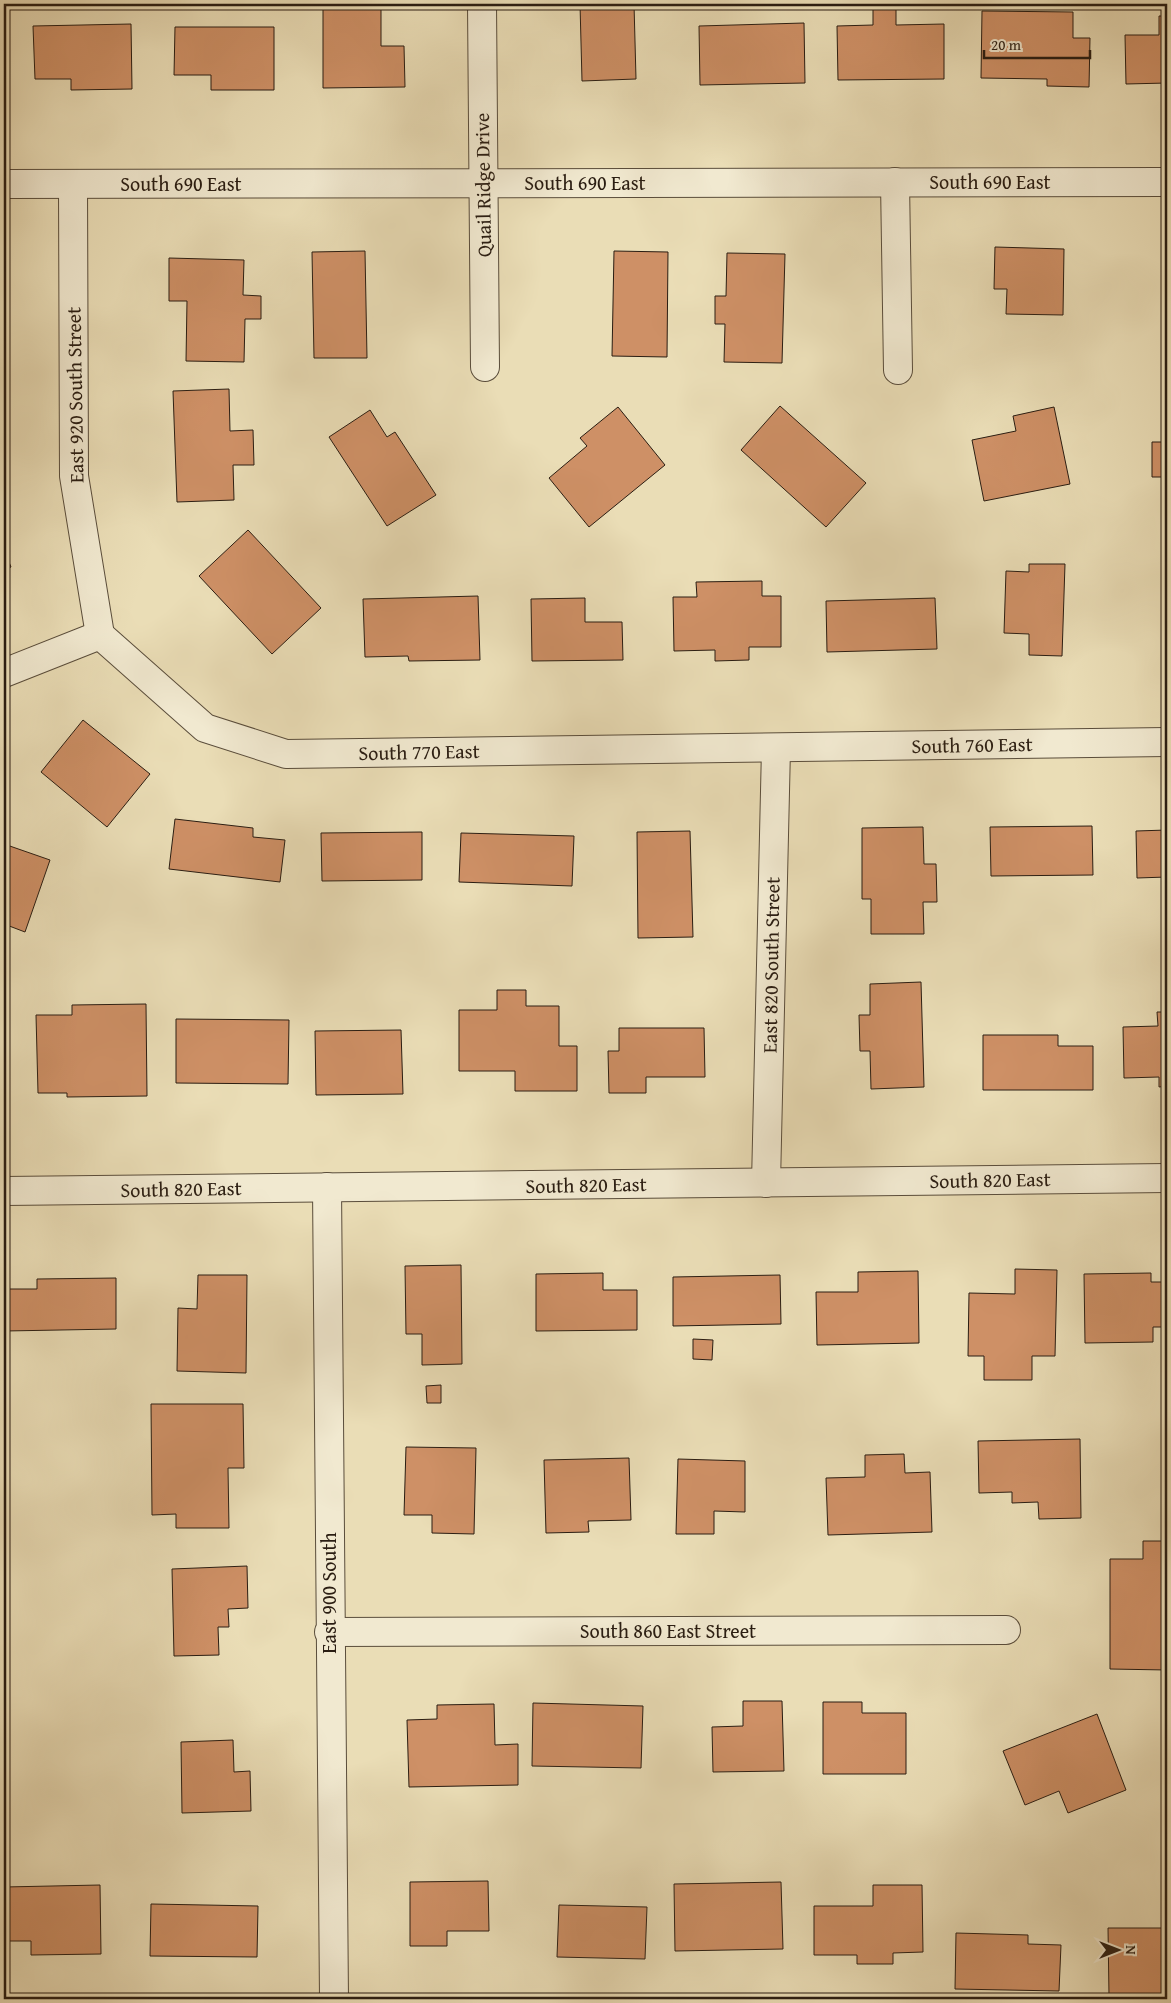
<svg xmlns="http://www.w3.org/2000/svg" width="1171" height="2003" font-family="'Gentium Book Plus',serif">
<style>
.building{fill:#ce9066;stroke:#2a1d12}
.lines{fill:none;stroke-linecap:round;stroke-linejoin:round}
.minor-casing{stroke:#5a4d3b;stroke-width:30}
.minor{stroke:#f1e9d0;stroke-width:28}
.labels{text-anchor:middle;stroke-width:5;stroke-linejoin:round;paint-order:stroke}
.street-label{font-size:20px;fill:#2a1d12;stroke:#f1e9d0}
</style>
<rect width="100%" height="100%" fill="#eaddb6"/>
<filter id="stains"><feTurbulence type="fractalNoise" baseFrequency=".004" numOctaves="4"/><feColorMatrix values="0 0 0 0 .2 0 0 0 0 .09 0 0 0 0 .02 0 0 0 .5 -.17"/></filter>
<radialGradient id="worn" r=".72"><stop offset=".6" stop-color="#630" stop-opacity="0"/><stop offset="1" stop-color="#630" stop-opacity=".3"/></radialGradient>
<g class="building">
<polygon points="323,4 381,4 381,46 404,46 405,87 323,88"/>
<polygon points="580,4 634,4 636,79 582,81"/>
<polygon points="896,7 896,25 944,24 944,79 838,80 837,26 873,25 873,8"/>
<polygon points="982,11 1073,12 1073,38 1090,38 1089,87 1047,86 1047,79 981,78"/>
<polygon points="1159,16 1167,16 1167,83 1126,84 1125,35 1159,35"/>
<polygon points="804,23 805,83 700,85 699,26"/>
<polygon points="131,24 132,89 71,90 71,79 35,79 33,26"/>
<polygon points="175,27 274,27 274,90 211,90 211,75 174,75"/>
<polygon points="995,247 1064,249 1063,315 1006,314 1007,289 994,289"/>
<polygon points="365,251 367,358 314,358 312,252"/>
<polygon points="614,251 668,252 667,357 612,356"/>
<polygon points="727,253 785,254 782,363 724,362 725,324 715,324 715,296 726,296"/>
<polygon points="169,258 244,260 243,295 261,296 261,319 245,319 244,362 186,361 187,301 169,301"/>
<polygon points="229,389 230,431 253,430 254,465 233,465 234,500 177,502 173,391"/>
<polygon points="1165,403 1167,403 1167,511 1166,477 1152,477 1152,442 1165,442"/>
<polygon points="780,406 866,483 826,527 741,450"/>
<polygon points="618,407 665,465 589,527 549,478 587,446 580,438"/>
<polygon points="1054,407 1070,484 984,501 972,440 1016,431 1013,416"/>
<polygon points="370,410 387,437 395,432 436,495 387,526 329,437"/>
<polygon points="248,530 321,608 272,654 199,576"/>
<polygon points="1162,549 1167,549 1167,656 1163,657"/>
<polygon points="4,550 11,567 4,570"/>
<polygon points="1029,564 1065,564 1062,656 1029,655 1029,634 1004,633 1006,571 1029,572"/>
<polygon points="762,581 762,596 781,596 781,647 749,647 749,660 715,661 715,650 674,651 673,597 697,597 696,582"/>
<polygon points="478,596 480,660 409,661 408,656 365,657 363,599"/>
<polygon points="585,598 585,622 622,622 623,660 532,661 531,599"/>
<polygon points="935,598 937,649 827,652 826,601"/>
<polygon points="83,720 150,774 107,827 41,772"/>
<polygon points="175,819 253,828 253,837 285,840 280,882 169,869"/>
<polygon points="1092,826 1093,875 991,876 990,827"/>
<polygon points="923,827 924,864 936,864 937,902 923,902 924,934 871,934 871,899 862,899 862,828"/>
<polygon points="1167,830 1167,877 1137,878 1136,831"/>
<polygon points="690,831 693,937 638,938 637,832"/>
<polygon points="422,832 422,880 322,881 321,833"/>
<polygon points="461,833 574,836 572,886 459,882"/>
<polygon points="4,844 50,860 25,932 4,924"/>
<polygon points="921,982 924,1087 871,1089 870,1051 860,1051 859,1015 870,1015 870,984"/>
<polygon points="497,990 526,990 526,1006 559,1006 559,1046 577,1046 577,1091 515,1091 515,1071 459,1071 459,1010 497,1010"/>
<polygon points="146,1004 147,1096 67,1097 67,1093 38,1093 36,1015 72,1015 72,1005"/>
<polygon points="1157,1012 1167,1012 1167,1086 1159,1087 1159,1077 1124,1078 1123,1027 1158,1026"/>
<polygon points="176,1019 289,1020 288,1084 176,1083"/>
<polygon points="619,1028 704,1028 705,1077 646,1077 646,1093 609,1093 608,1051 619,1051"/>
<polygon points="401,1030 403,1094 316,1095 315,1031"/>
<polygon points="983,1035 1058,1035 1058,1046 1093,1046 1093,1090 983,1090"/>
<polygon points="461,1265 462,1364 422,1365 422,1334 406,1334 405,1266"/>
<polygon points="1015,1269 1057,1270 1055,1356 1032,1356 1032,1380 984,1380 984,1356 968,1356 969,1293 1015,1294"/>
<polygon points="918,1271 919,1343 817,1345 816,1292 858,1292 858,1272"/>
<polygon points="603,1273 603,1290 637,1290 637,1330 536,1331 536,1274"/>
<polygon points="1151,1273 1151,1282 1167,1282 1167,1327 1153,1327 1153,1342 1085,1343 1084,1274"/>
<polygon points="198,1275 247,1275 246,1373 177,1371 178,1308 197,1309"/>
<polygon points="780,1275 781,1324 673,1326 673,1277"/>
<polygon points="116,1278 116,1329 5,1331 4,1289 37,1289 37,1279"/>
<polygon points="693,1339 713,1340 712,1360 693,1359"/>
<polygon points="441,1385 441,1403 427,1403 426,1386"/>
<polygon points="151,1404 243,1404 244,1468 228,1468 229,1528 176,1528 176,1514 152,1515"/>
<polygon points="1080,1439 1081,1518 1039,1519 1038,1502 1012,1503 1012,1492 979,1493 978,1441"/>
<polygon points="406,1447 476,1448 474,1534 432,1533 432,1515 404,1515"/>
<polygon points="904,1454 905,1473 930,1472 932,1532 828,1535 826,1478 865,1477 865,1455"/>
<polygon points="629,1458 631,1520 588,1521 589,1532 546,1533 544,1460"/>
<polygon points="678,1459 745,1461 745,1512 714,1511 714,1534 676,1534"/>
<polygon points="1143,1541 1167,1541 1167,1670 1110,1669 1110,1559 1143,1559"/>
<polygon points="247,1566 248,1608 228,1609 229,1627 218,1627 219,1655 174,1656 172,1569"/>
<polygon points="743,1701 782,1701 784,1771 713,1772 712,1727 743,1726"/>
<polygon points="823,1702 862,1702 862,1713 906,1713 906,1774 823,1774"/>
<polygon points="533,1703 643,1706 641,1768 532,1766"/>
<polygon points="494,1704 495,1745 518,1744 518,1785 409,1787 407,1720 437,1719 437,1705"/>
<polygon points="1097,1714 1126,1790 1068,1813 1059,1791 1025,1805 1003,1751"/>
<polygon points="233,1740 234,1772 250,1771 251,1811 182,1813 181,1742"/>
<polygon points="488,1881 489,1931 447,1931 447,1946 410,1946 410,1882"/>
<polygon points="781,1882 783,1949 675,1951 674,1884"/>
<polygon points="100,1885 101,1954 31,1955 31,1941 4,1941 4,1887"/>
<polygon points="873,1885 922,1885 923,1952 893,1953 893,1964 857,1964 857,1955 814,1955 814,1906 873,1906"/>
<polygon points="151,1904 258,1906 257,1957 150,1956"/>
<polygon points="559,1905 647,1907 645,1959 557,1957"/>
<polygon points="1108,1928 1167,1928 1167,1996 1109,1996"/>
<polygon points="956,1933 1028,1935 1028,1944 1061,1945 1059,1991 955,1989"/>
</g>
<g class="lines">
<defs>
<g id="minor">
<polyline points="482,4 485,367"/>
<polyline points="895,182 898,370"/>
<polyline points="4,184 1167,182"/>
<polyline points="73,184 74,476 100,635"/>
<polyline points="100,635 205,728 286,754 1167,742"/>
<polyline points="4,673 100,635"/>
<polyline points="766,1183 776,748"/>
<polyline points="327,1187 334,1999"/>
<polyline points="4,1191 1167,1178"/>
<polyline points="329,1632 1006,1630"/>
</g>
</defs>
<use href="#minor" class="minor-casing"/>
<use href="#minor" class="minor"/>
</g>
<g class="labels">
<g class="street-label">
<text x="990" y="189">South 690 East</text>
<text x="585" y="190">South 690 East</text>
<text x="181" y="191">South 690 East</text>
<text transform="translate(483 185) rotate(-91)" y="7">Quail Ridge Drive</text>
<text transform="translate(75 395) rotate(-91)" y="7">East 920 South Street</text>
<text transform="translate(972 745) rotate(-1)" y="7">South 760 East</text>
<text transform="translate(419 752) rotate(-1)" y="7">South 770 East</text>
<text transform="translate(771 965) rotate(-89)" y="7">East 820 South Street</text>
<text transform="translate(990 1180) rotate(-1)" y="7">South 820 East</text>
<text transform="translate(586 1185) rotate(-1)" y="7">South 820 East</text>
<text transform="translate(181 1189) rotate(-1)" y="7">South 820 East</text>
<text transform="translate(329 1593) rotate(-90)" y="7">East 900 South</text>
<text x="668" y="1638">South 860 East Street</text>
</g>
</g>
<rect width="1171" height="2003" fill="none" stroke="#eaddb6" stroke-width="20"/>
<rect x="5" y="5" width="1161" height="1993" fill="none" stroke="#2a1d12" stroke-width="2.5"/>
<rect x="10" y="10" width="1151" height="1983" fill="none" stroke="#2a1d12"/>
<g transform="translate(1118 1950) rotate(90)" stroke="#f1e9d0" stroke-width="4" paint-order="stroke">
<path d="M0-4L9 19L0 12L-9 19Z" fill="#2a1d12"/>
<text y="-8" font-size="14" font-weight="bold" text-anchor="middle" fill="#2a1d12">N</text>
</g>
<path d="M984 50v8h106v-8" fill="none" stroke="#2a1d12" stroke-width="2.5"/>
<text x="991" y="50" font-size="15" fill="#2a1d12" stroke="#f1e9d0" stroke-width="4" paint-order="stroke">20 m</text>
<rect width="100%" height="100%" filter="url(#stains)"/>
<rect width="100%" height="100%" fill="url(#worn)"/>
</svg>
